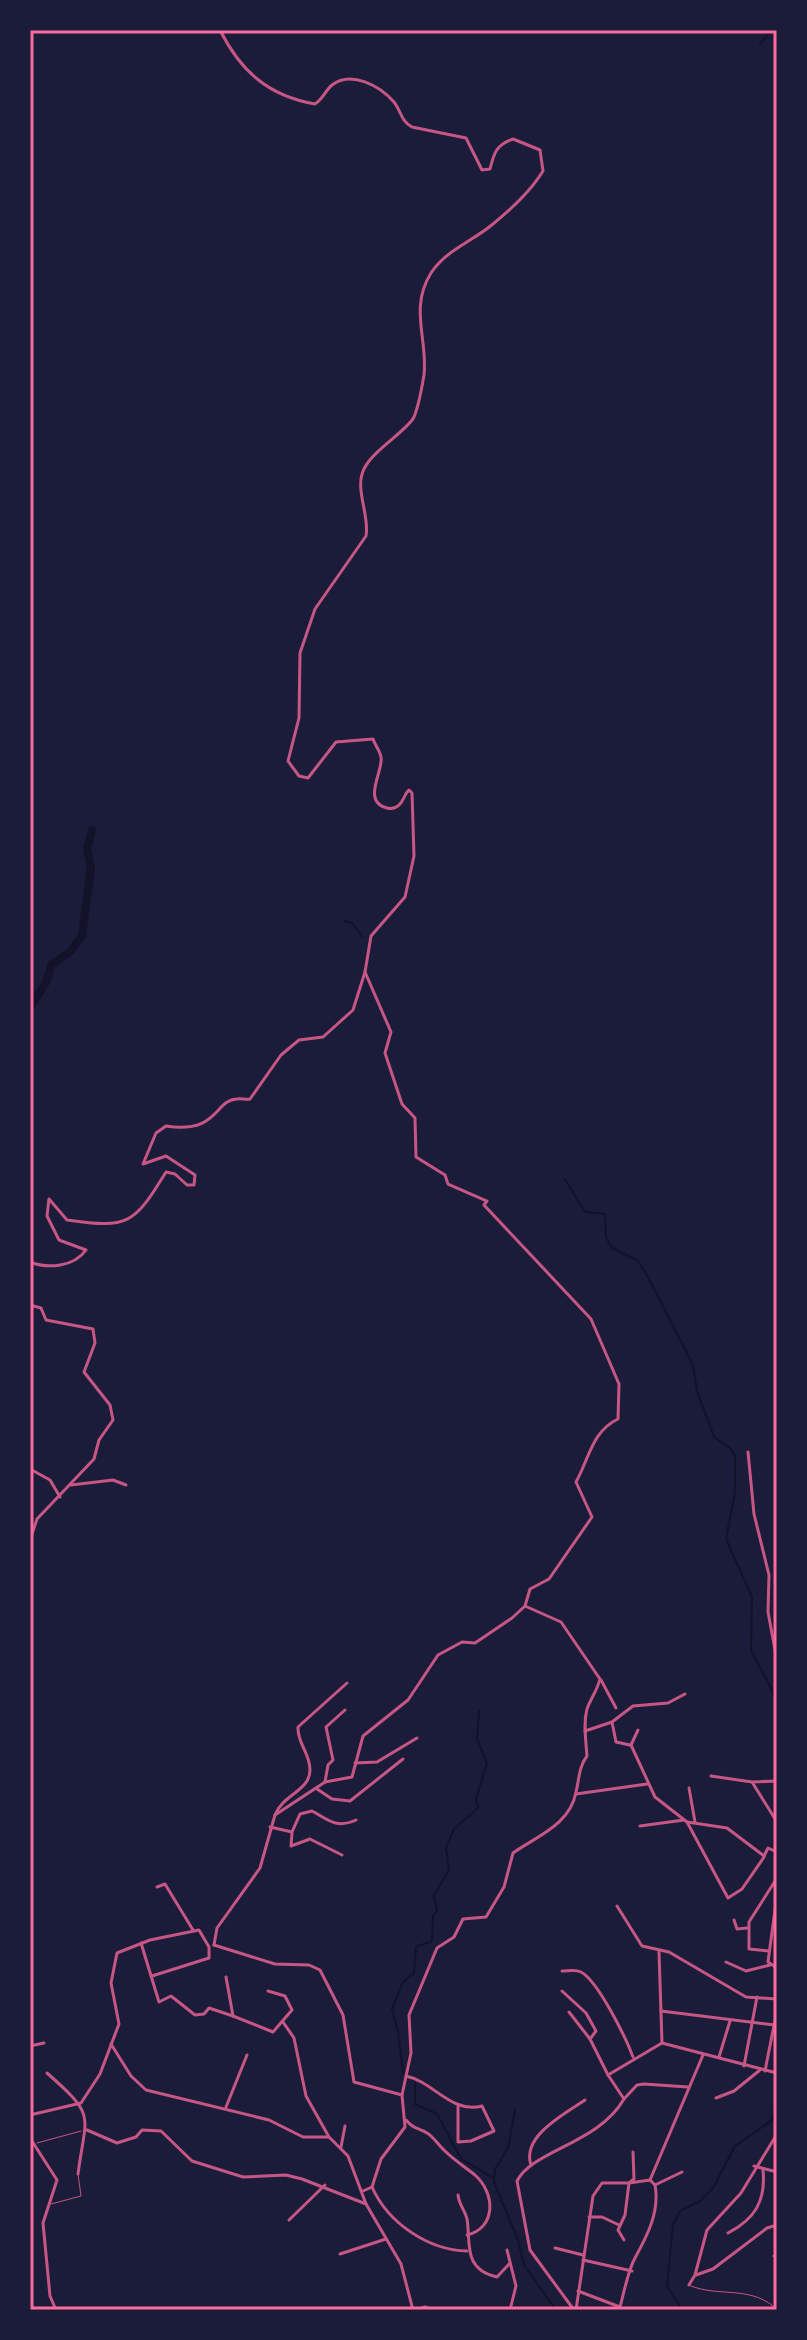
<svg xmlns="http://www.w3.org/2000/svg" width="807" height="2340" font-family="'Roboto Condensed',sans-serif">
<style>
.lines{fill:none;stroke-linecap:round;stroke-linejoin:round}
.stream{stroke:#12122b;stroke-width:2}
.river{stroke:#12122b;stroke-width:8}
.service{stroke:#c65784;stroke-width:1}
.minor{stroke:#c65784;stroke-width:3}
.neatline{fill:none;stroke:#ff6b9d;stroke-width:3}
</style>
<rect width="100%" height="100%" fill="#1b1b3a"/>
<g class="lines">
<g class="stream">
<polyline points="760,44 771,30"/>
<polyline points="344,921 352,923 363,937"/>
<polyline points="565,1179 585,1212 605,1214 606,1237 612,1248 637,1260 646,1273 693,1365 697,1391 714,1437 731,1449 735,1456 735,1493 726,1539 752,1597 751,1650 777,1700"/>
<polyline points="403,2073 398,2032 392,2009 403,1982 414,1973 416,1947 432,1941 433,1916 437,1911 434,1895 449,1870 446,1848 454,1829 478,1808 476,1799 487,1763 477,1739 479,1711"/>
<polyline points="415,2083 415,2104 437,2114 461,2159 493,2178"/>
<polyline points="515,2110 508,2148 495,2169 494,2182 518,2240 524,2265 556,2310"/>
<polyline points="682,2310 667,2286 673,2225 680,2211 700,2201 713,2188 735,2146 772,2120 777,2104"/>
</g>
<path class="river" d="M30,1008C39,992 49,983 51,965L71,951L82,935L91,867L87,850L92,830"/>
<g class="service">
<polyline points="37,2143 81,2131"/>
<polyline points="51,2204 81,2196 78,2174"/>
<path d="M691,2286C719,2297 748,2286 773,2306"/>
</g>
<g class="minor">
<path d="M30,1262C48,1269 74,1267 86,1250L59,1240L47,1216L49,1199L67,1220C129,1229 134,1224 166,1172L175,1174L187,1185H194L195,1175L166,1156L143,1164L156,1133L166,1126C219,1134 214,1100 237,1099C241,1098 246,1100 250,1099L281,1055L299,1040L323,1037L353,1010L365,972L371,936L405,897L414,856L412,793L409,790C404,794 404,801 399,805C396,808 391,809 387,808C361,802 384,770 381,757C380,751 375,745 373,739L336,742L308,778L299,776L288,761L299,718L300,653L315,609L366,536C370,515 354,489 364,469C373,450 408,430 414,417C419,405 422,387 424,375C428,339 409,308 431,273C446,250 473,241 493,224C512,208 530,192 543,171L540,150L513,139C496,145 494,153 490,169L482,170L466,138L412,127C401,121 401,111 394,102C380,86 351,70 332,85C325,91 323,99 315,104C269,96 241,72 220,30"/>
<polyline points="30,1305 41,1308 46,1320 93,1329 95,1343 84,1372 110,1405 113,1420 99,1440 94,1459 37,1519 30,1540"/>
<polyline points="748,1452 754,1514 769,1575 768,1612 777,1661"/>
<polyline points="30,1469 50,1480 60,1497"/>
<polyline points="71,1485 113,1480 126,1485"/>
<polyline points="601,1680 616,1708"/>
<polyline points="612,1722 616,1742 630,1745"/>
<polyline points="585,1731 612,1722 633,1706 668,1703 685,1694"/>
<polyline points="631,1745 655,1797 687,1822 727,1828 764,1856 768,1848 777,1852"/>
<polyline points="631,1745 638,1730"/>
<polyline points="355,1763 377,1762 417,1738"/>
<polyline points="711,1776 752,1782 777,1822"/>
<polyline points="325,1782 328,1765 333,1760 326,1727 345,1710"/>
<polyline points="753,1782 777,1781"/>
<polyline points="689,1788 695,1822"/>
<polyline points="317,1789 332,1799 350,1801 403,1759"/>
<polyline points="576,1794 647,1784"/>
<path d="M275,1815C282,1795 310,1791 310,1770C310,1753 297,1743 298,1727L347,1683"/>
<polyline points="687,1822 728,1898 742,1889 764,1857"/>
<polyline points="640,1826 684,1820"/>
<path d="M270,1827L292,1832L300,1814L312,1811C329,1820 336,1829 356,1820"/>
<polyline points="292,1833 291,1846 310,1839 342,1855"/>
<polyline points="157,1887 165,1884 193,1930"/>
<polyline points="777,1895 768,1962 777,1968"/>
<polyline points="617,1906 642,1946 669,1952 746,1997 777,1999"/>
<polyline points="734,1920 737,1929 747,1928"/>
<polyline points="141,1943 159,2002 171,1996 195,2015 204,2014 209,2008 233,2016"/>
<path d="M214,1945L217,1928L260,1868L275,1815L325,1782L352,1777L363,1736L408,1700L438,1655L462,1642L475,1643L512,1618L525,1606L530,1589L549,1579L592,1517L576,1482C589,1459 592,1431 618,1419L619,1384L591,1319L484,1205L487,1201L448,1184L445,1175L416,1157L415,1118L402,1104L385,1053L391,1032L365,972"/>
<polyline points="214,1945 275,1964 309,1965 320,1970 343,2015 354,2082 402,2095"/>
<polyline points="769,1951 749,1949 749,1922 777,1878"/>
<polyline points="659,1952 662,2043"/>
<polyline points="726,1962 746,1971 770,1965"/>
<path d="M562,1971C568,1971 575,1969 581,1972C598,1981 626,2038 633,2057"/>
<polyline points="226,1977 233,2016 273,2032 292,2010 285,1996 268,1991"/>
<polyline points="562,1991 586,2013 596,2031 590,2039"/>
<polyline points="661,2011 775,2025"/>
<polyline points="569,2012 590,2039 608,2075"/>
<polyline points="283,2022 294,2038 306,2096 329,2137 348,2156 366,2204 401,2264 413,2310"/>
<polyline points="662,2043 608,2075 624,2099 637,2085 644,2084 688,2087"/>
<polyline points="662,2043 777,2073"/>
<polyline points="111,2044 131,2076 146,2090 269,2120 303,2137 328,2137"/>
<polyline points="30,2046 44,2043"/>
<polyline points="719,2057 730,2021"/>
<polyline points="744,2066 757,1997"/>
<polyline points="765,2071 777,2010"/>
<path d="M47,2073C97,2117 86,2113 78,2174"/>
<path d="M406,2076C434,2082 451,2114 482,2106L494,2131L471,2141L458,2142V2107"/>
<polyline points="716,2098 734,2091 760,2070"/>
<polyline points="226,2107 247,2055"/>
<polyline points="30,2115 81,2103 100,2074 119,2024 111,1983 117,1953 150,1940 199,1930 209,1947 209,1958 152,1976"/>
<path d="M406,2120C414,2130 418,2127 427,2133C433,2136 439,2146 445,2151C454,2160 465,2167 475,2175C496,2194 496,2228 467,2235"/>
<polyline points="87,2130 117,2143 136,2137 142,2130 161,2131 192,2161 243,2177 286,2175 302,2179 366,2204"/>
<polyline points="30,2138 57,2180 43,2223 50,2296 56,2310"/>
<polyline points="341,2147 345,2126"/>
<path d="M531,2165C521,2136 566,2113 585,2100"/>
<polyline points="754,2166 777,2172"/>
<polyline points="650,2180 703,2055"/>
<polyline points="655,2185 682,2172"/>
<path d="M372,2187C388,2223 428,2250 467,2251"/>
<path d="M363,2191L372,2187L381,2159L405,2127L402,2095L411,2053L409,2015L437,1948L454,1937L463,1919L486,1917L504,1887L513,1853C537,1836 570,1825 576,1792C579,1780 579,1766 587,1756C586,1741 583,1724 587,1709C591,1698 597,1691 600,1679L561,1622L525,1606"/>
<path d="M458,2195C459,2205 465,2210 467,2219C471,2242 462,2269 497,2277L510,2263"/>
<polyline points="589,2217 602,2217 619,2225"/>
<polyline points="289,2220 325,2185"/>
<path d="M728,2233C755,2219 766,2201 763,2170"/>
<polyline points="624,2240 618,2230 625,2215 629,2183 650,2180 655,2185"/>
<polyline points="555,2248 583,2255"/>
<polyline points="507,2250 516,2286 510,2310"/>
<polyline points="340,2254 386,2239"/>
<polyline points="774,2256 777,2256"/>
<polyline points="583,2260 632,2271"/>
<polyline points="696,2275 713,2269 767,2228 777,2225"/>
<polyline points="689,2285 695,2275 707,2230 741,2193 777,2134"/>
<path d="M578,2291L620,2307C624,2293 628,2270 635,2258C647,2236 660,2212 655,2185"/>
<polyline points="417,2310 425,2307 432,2310"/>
<path d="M574,2310L530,2250L517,2181C533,2150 598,2144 624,2099"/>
<polyline points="576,2310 593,2196 602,2183 629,2183 634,2179 633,2152"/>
<polyline points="773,2310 777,2304"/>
</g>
</g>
<rect width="807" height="2340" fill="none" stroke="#1b1b3a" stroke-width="64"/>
<rect x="32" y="32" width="743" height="2276" class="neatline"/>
</svg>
